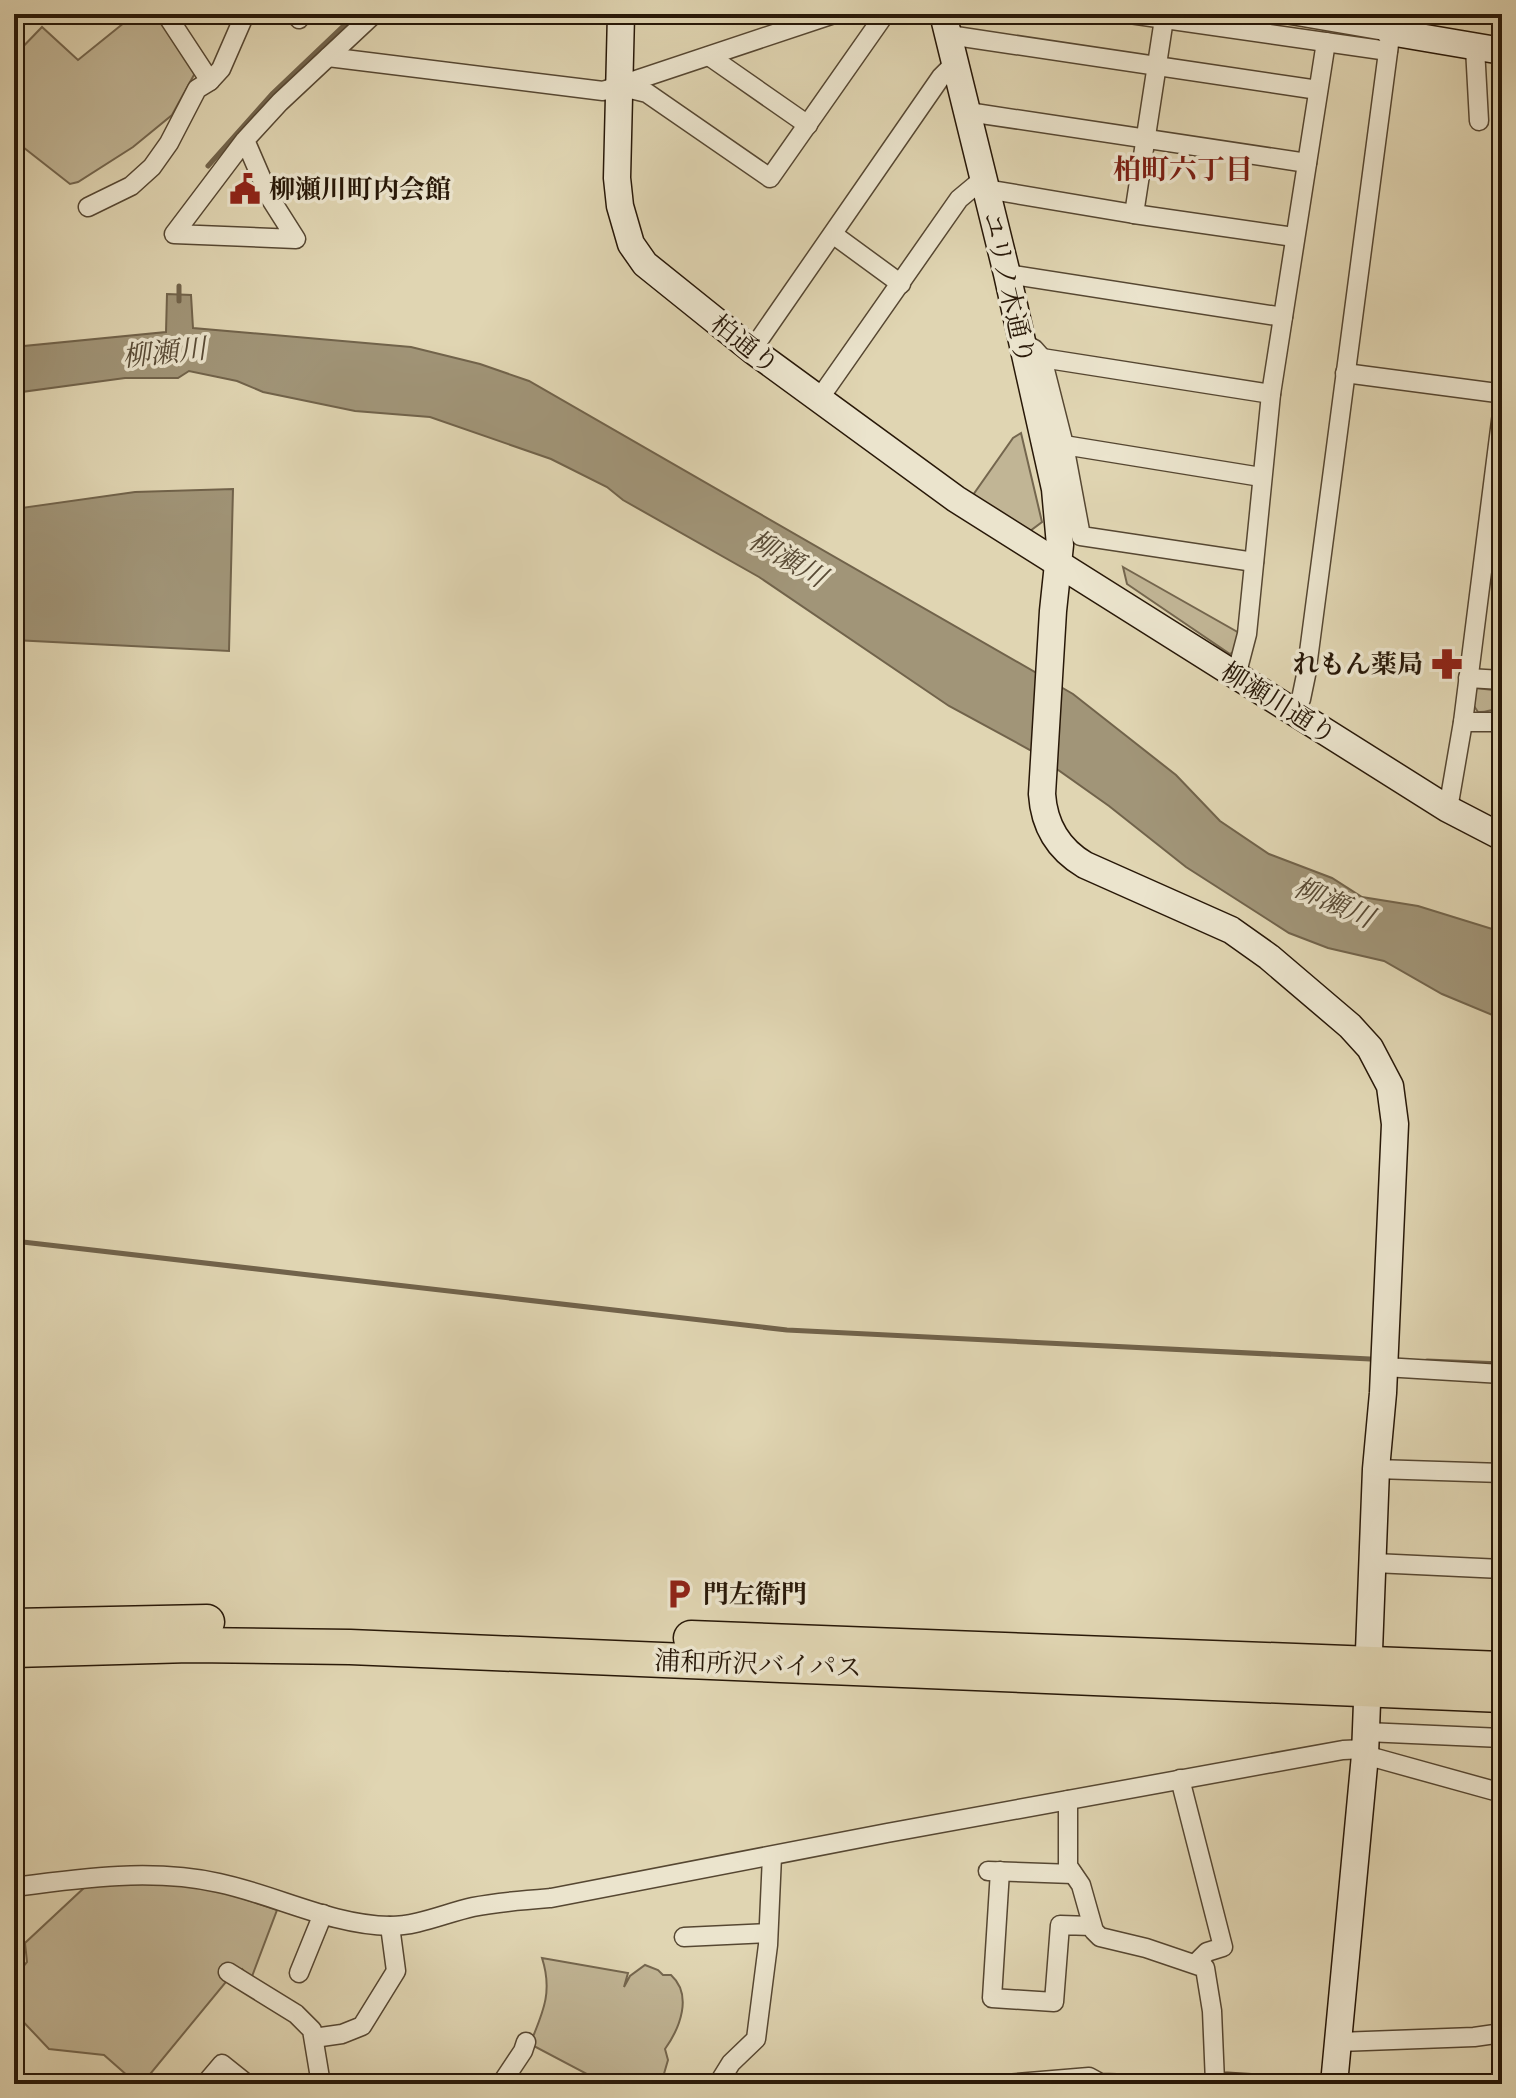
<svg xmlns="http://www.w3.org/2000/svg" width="1516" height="2098" font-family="Cardo,'Noto Serif JP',serif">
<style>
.green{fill:#c1b595;stroke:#74664e;stroke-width:2}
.water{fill:#a19578;stroke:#71634b;stroke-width:2}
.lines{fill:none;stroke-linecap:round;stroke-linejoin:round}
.stream{stroke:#71634b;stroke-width:5}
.street-casing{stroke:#564732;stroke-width:21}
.secondary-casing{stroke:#281808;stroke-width:29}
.highway-casing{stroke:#281808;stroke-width:37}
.street{stroke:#ebe4cd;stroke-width:18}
.secondary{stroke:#ebe4cd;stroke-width:26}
.highway{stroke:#e0d5b2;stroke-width:34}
.labels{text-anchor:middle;stroke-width:7;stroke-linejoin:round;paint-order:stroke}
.poi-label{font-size:26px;font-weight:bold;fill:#281808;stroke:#ebe4cd;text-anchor:start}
.street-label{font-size:26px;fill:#281808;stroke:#ebe4cd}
.neighbourhood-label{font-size:28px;font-weight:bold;fill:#7a1f14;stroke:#ebe4cd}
.water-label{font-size:28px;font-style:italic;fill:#584a35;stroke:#ebe4cd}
</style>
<rect width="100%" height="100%" fill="#e0d5b2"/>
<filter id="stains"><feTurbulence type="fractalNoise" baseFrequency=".0025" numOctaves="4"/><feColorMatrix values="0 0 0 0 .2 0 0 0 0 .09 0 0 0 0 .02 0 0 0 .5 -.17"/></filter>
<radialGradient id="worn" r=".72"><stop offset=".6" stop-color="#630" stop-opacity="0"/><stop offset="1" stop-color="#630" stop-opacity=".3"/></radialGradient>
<g class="green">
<polygon points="135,14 159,14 195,73 172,115 133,147 78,182 70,184 14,140 14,56 42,27 78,60"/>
<polygon points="1021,433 1042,522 1030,531 973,495 1013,438"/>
<polygon points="1123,567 1241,634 1239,648 1230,654 1127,584"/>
<path d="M1476,688L1502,691V709C1493,708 1487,713 1478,712L1474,706Z"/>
<polygon points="103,1882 174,1883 227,1893 277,1910 251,1979 242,1969 234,1972 142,2084 137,2084 104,2055 49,2049 14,2012 14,1978 27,1962 25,1943 85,1887"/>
<path d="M542,1958L628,1973L624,1987L630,1976L645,1965L658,1970L663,1975H671C693,1995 680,2028 665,2049L668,2060L661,2084H589V2075L530,2044C543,2012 553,1992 542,1958Z"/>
</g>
<g class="water">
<polygon points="167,294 191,295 193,328 411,347 480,364 529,381 1073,694 1176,775 1220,821 1269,854 1332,878 1362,897 1418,906 1502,932 1502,1019 1442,994 1384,961 1328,948 1289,933 1186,867 1109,806 1030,750 949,706 759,577 623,500 607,487 551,459 430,417 355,411 263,392 237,381 189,371 178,378 125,378 14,393 14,347 166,332"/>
<polygon points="233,489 229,651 14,640 14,509 135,492"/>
</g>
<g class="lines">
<g class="stream">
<polyline points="208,166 273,93 356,14"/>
<polyline points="179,286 179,301"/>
<polyline points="14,1241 787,1330 1370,1359"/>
<polyline points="1427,1361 1502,1364"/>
</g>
<defs>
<g id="street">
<polyline points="166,14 210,81"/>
<polyline points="1130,14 1388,51"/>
<polyline points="1285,14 1390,32"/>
<polyline points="299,19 302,14"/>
<polyline points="949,35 1318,90"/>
<polyline points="1475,48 1479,121"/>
<polyline points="709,56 808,125"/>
<polyline points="328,57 603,91 834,14"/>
<polyline points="622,87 647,93 770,178 885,14"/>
<polyline points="968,112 1307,163"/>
<polyline points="245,140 174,234 296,239 270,198 245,140 280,102 374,14"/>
<polyline points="986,189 1134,214 1294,237"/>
<polyline points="88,207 131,186 152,167 169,143 197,89 210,81 221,69 245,14"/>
<polyline points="1134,214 1164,19"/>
<polyline points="834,235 901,284"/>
<polyline points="1007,274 1283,317"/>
<polyline points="1022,343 1034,349 1042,358 1064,445 1081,536 1254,562"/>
<polyline points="752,350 941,77 956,62"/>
<polyline points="1042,358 1271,394"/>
<polyline points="1345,373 1497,393 1502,397"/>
<polyline points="819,399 959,199 983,179"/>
<polyline points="1064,445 1261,477"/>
<polyline points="1236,676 1247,634 1271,394 1326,42"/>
<polyline points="1468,678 1502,680"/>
<polyline points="1293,712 1301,699 1306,675 1393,14"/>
<polyline points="1463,722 1502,722"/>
<polyline points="1448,809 1463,722 1502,413"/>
<polyline points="1384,1367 1502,1374"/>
<polyline points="1376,1469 1502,1473"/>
<polyline points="1374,1563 1502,1569"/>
<polyline points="1366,1732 1502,1738"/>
<polyline points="1365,1755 1502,1793"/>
<polyline points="1180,1779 1223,1947 1207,1952 1196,1963"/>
<polyline points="1068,1800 1068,1866 1081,1885 1094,1931 1100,1937 1146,1948 1205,1968 1212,2011 1215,2082"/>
<polyline points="988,1871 1073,1874"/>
<polyline points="1000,1871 992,1998 1054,2002 1060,1925 1092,1926"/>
<path d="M14,1887C81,1878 152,1868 219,1883C276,1895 331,1925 390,1926C418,1926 446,1913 473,1907C498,1902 525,1900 551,1898L887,1833L1343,1750L1365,1749"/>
<polyline points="684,1937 767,1933"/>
<polyline points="228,1972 296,2014 312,2030 321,2084"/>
<polyline points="299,1973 323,1914"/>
<polyline points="314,2038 342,2034 362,2026 396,1971 390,1926"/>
<polyline points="1339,2042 1474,2037 1502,2033"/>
<polyline points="205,2084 222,2064 247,2084"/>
<polyline points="501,2084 523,2051 526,2042"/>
<polyline points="718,2084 731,2063 756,2039 768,1945 772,1856"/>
<polyline points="1006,2084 1089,2077 1100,2083 1134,2084"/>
<polyline points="1202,2084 1227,2082 1259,2084"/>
</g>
<g id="secondary">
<polyline points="621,14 617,178 620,206 631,244 645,264 752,350 956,499 1448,809 1502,837"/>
<path d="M943,14L1007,274L1055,489L1060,545L1053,611L1042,794C1044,825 1058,849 1085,865L1231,930L1269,957L1350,1026L1370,1048L1390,1086L1395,1124L1383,1393L1376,1469L1365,1755L1334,2084"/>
<polyline points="1390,32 1502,51"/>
</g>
<g id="highway">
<polyline points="14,1626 207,1622"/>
<polyline points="691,1638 1502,1669"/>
<polyline points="14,1650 190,1645 350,1647 1502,1695"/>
</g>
</defs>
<use href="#street" class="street-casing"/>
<use href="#secondary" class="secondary-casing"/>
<use href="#highway" class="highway-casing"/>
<use href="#street" class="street"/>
<use href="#secondary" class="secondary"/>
<use href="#highway" class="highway"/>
</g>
<defs>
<symbol id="civic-bare" viewBox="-9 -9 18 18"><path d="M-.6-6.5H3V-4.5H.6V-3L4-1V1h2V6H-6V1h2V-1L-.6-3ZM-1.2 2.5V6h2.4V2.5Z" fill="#8f2418" stroke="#ebe4cd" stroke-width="2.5" paint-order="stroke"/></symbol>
<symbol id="pharmacy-bare" viewBox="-9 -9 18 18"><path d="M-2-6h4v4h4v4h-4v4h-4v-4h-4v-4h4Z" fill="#8f2418" stroke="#ebe4cd" stroke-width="2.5" paint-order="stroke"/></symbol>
<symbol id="parking-bare" viewBox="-9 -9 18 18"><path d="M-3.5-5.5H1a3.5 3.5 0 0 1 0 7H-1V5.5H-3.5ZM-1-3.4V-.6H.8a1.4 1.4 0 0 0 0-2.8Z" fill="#8f2418" stroke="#ebe4cd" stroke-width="2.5" paint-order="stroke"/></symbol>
</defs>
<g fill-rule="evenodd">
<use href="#civic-bare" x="223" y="167" width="44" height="44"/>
<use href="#pharmacy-bare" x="1425" y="642" width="44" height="44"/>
<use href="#parking-bare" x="657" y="1572" width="44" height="44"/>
</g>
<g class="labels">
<g class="poi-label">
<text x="269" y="198">柳瀬川町内会館</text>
<text x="1423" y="673" text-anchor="end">れもん薬局</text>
<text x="703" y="1603">門左衛門</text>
</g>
<g class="street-label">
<text transform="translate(1009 288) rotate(77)" y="9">ユリノ木通り</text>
<text transform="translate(745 344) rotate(38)" y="9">柏通り</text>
<text transform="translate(1279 703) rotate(32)" y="9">柳瀬川通り</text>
<text transform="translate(758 1664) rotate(2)" y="9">浦和所沢バイパス</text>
</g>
<g class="neighbourhood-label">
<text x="1183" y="179">柏町六丁目</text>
</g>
<g class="water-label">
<text transform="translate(164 352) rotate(-6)" y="10">柳瀬川</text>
<text transform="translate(788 558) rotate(30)" y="10">柳瀬川</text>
<text transform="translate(1334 902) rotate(24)" y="10">柳瀬川</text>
</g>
</g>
<rect width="1516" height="2098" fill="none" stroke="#e0d5b2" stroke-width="48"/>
<rect x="16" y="16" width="1484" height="2066" fill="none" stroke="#281808" stroke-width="4"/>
<rect x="24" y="24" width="1468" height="2050" fill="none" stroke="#281808" stroke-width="2"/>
<rect width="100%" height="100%" filter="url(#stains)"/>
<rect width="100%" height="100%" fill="url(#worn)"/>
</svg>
